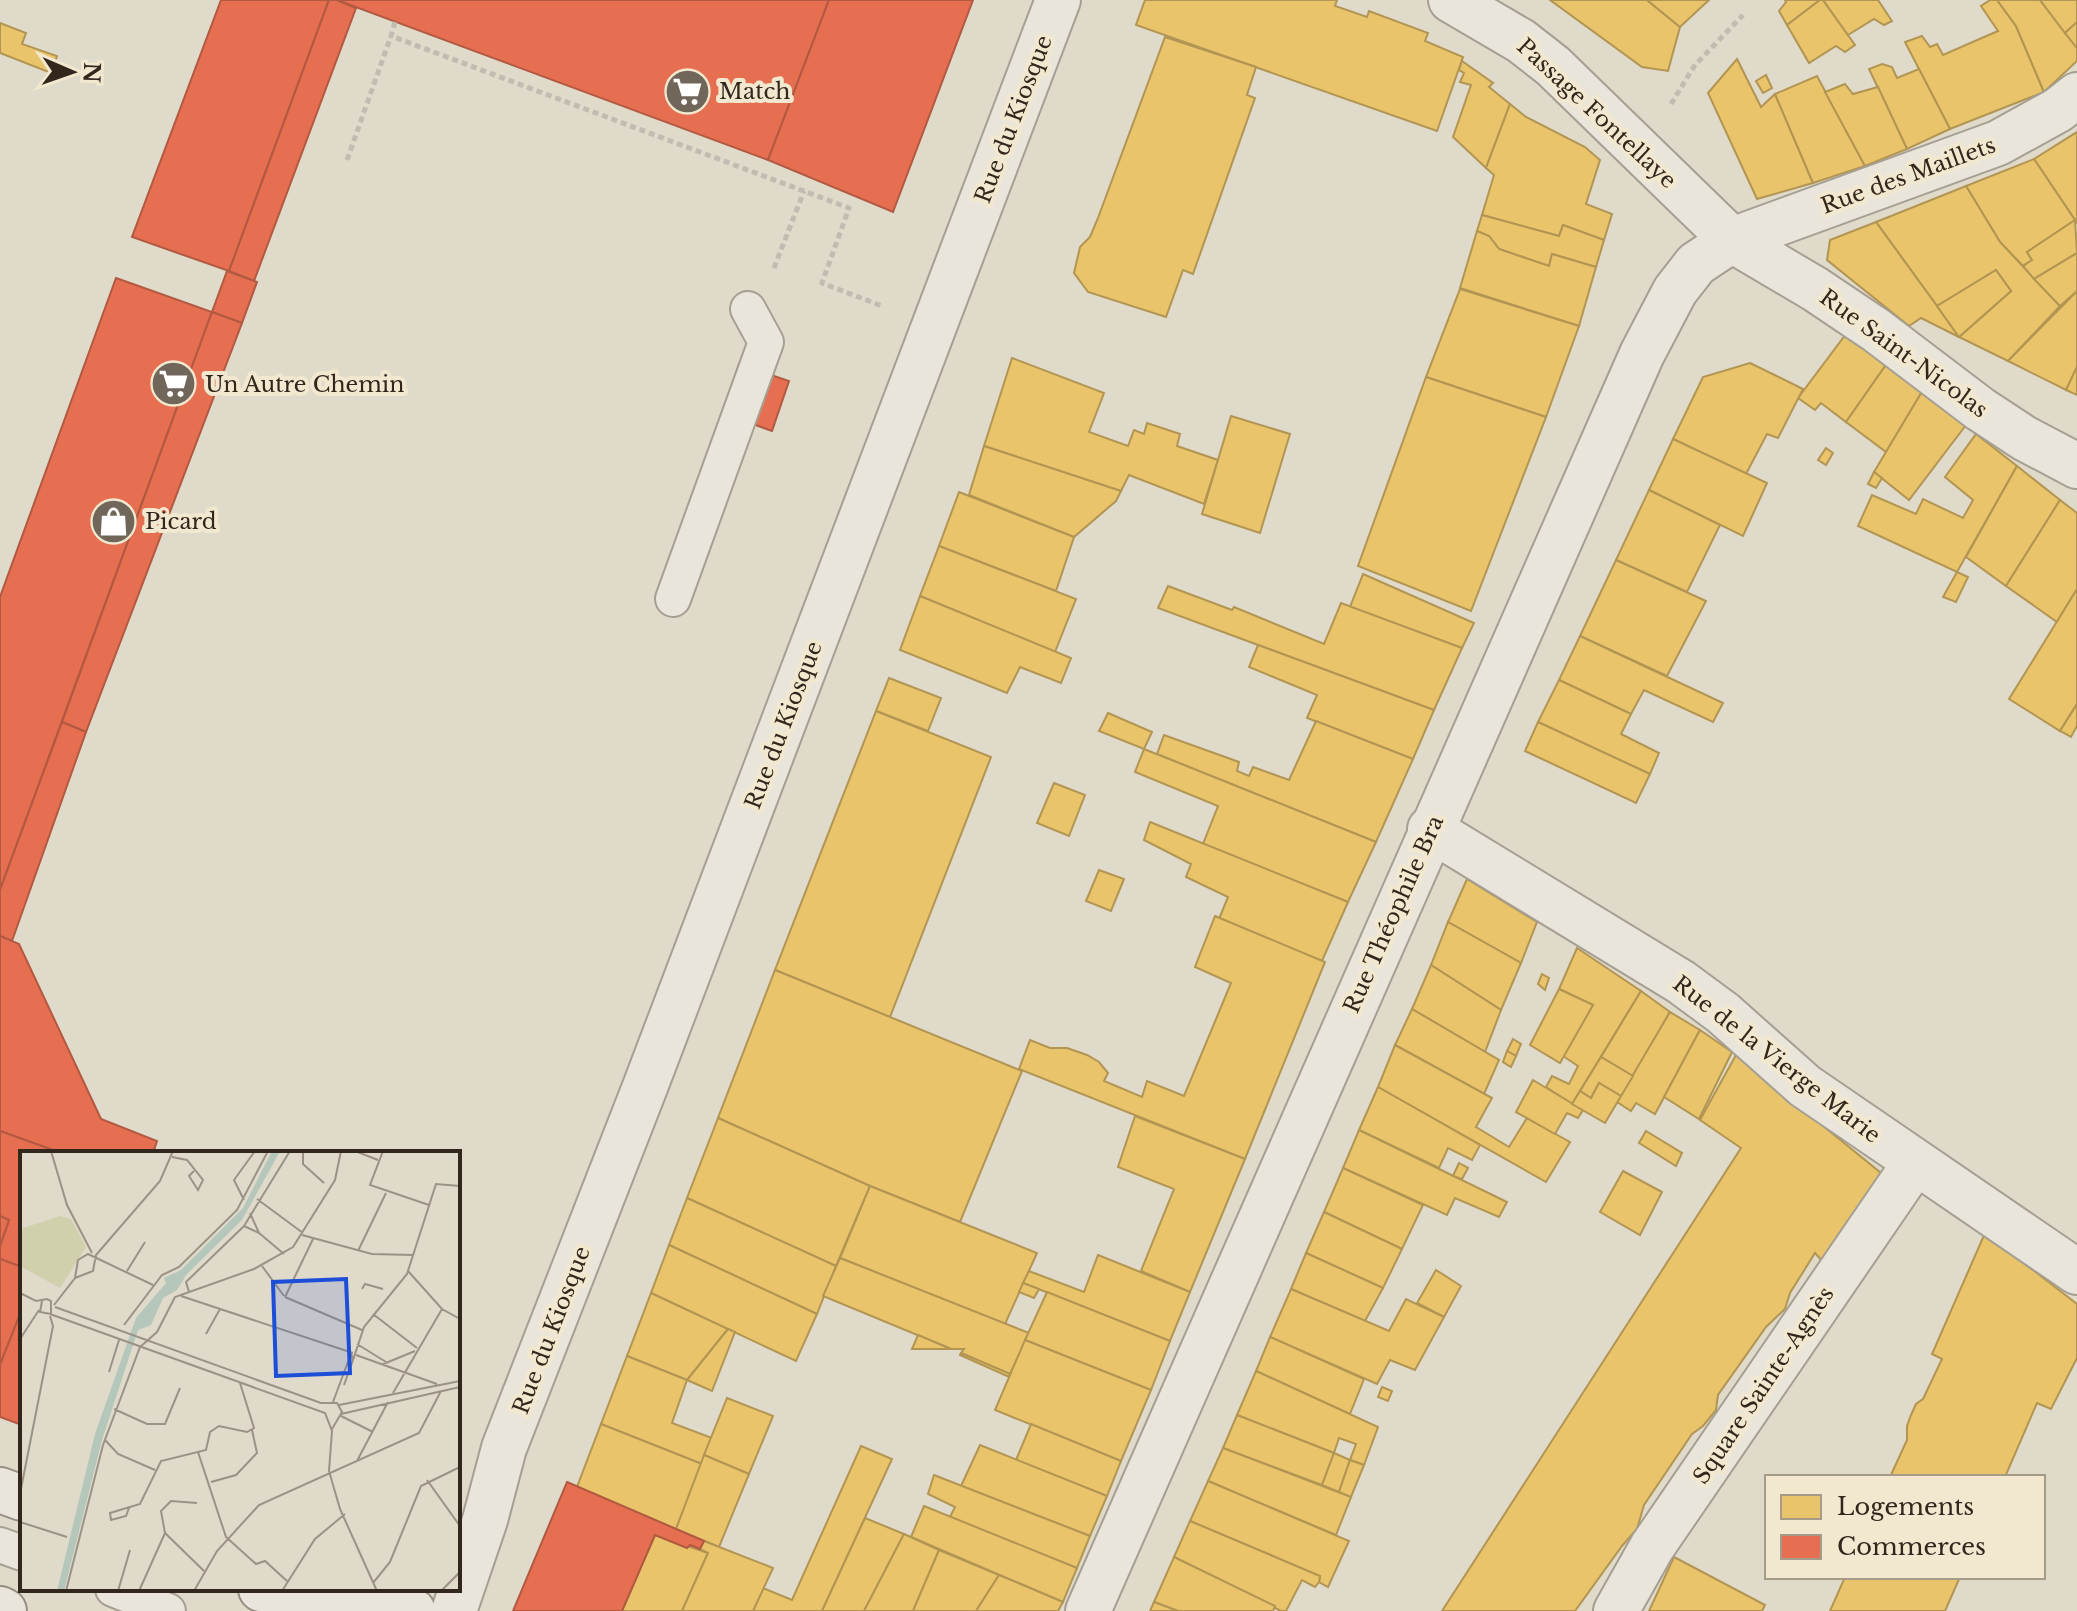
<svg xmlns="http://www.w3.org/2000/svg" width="2077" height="1611" font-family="'Libre Baskerville',serif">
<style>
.homes{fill:#e9c46a;stroke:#b29553;stroke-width:2}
.shops{fill:#e76f51;stroke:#b15941;stroke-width:2}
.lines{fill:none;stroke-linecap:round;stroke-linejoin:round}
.lane-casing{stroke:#a59f93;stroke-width:38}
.street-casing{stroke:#a59f93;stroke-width:48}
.secondary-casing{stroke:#958e84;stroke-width:48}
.path{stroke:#c1bbb2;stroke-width:5;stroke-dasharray:6 4;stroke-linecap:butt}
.lane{stroke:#e9e5db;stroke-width:34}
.street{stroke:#e9e5db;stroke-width:44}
.secondary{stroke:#e9e5db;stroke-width:44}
.labels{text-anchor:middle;stroke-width:8;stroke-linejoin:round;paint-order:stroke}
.poi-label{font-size:22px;fill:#33271d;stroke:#f2e8cf;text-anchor:start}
.street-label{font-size:22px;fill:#33271d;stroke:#f2e8cf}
.inset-road{fill:none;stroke:#9b9285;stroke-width:2}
.view{fill:#1d4ed8;fill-opacity:0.15;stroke:#1d4ed8;stroke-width:4}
.inset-edge{fill:none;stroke:#33271d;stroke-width:4}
</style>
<rect width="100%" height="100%" fill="#e0daca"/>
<g class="homes">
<polygon points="1145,0 1337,0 1335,6 1367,17 1369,11 1428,33 1425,41 1463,57 1437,131 1136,25"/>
<polygon points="1550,0 1647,0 1680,27 1668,71 1642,67"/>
<polygon points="1647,0 1709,0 1680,27"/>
<polygon points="1785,0 1820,0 1787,25 1779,11 1786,2"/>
<polygon points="1820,0 1823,0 1855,45 1845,52 1836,46 1809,63 1787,25"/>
<polygon points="1823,0 1878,0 1892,21 1884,25 1874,19 1848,35"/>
<polygon points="1990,0 1997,0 2016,26 2044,92 1950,129 1905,42 1922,36 1930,47 1937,44 1943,55 1998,31 1981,6"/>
<polygon points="1997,0 2040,0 2077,48 2077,61 2044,92 2016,26"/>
<polygon points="2040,0 2077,0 2077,22 2065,33"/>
<polygon points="2077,22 2077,48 2065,33"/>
<polygon points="0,23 26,33 22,44 57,56 51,73 0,53"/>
<polygon points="1165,37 1256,67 1247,95 1255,98 1193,274 1183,270 1166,317 1088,292 1074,273 1080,247 1090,237 1098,218"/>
<polygon points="1737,59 1761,107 1775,94 1813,183 1757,199 1708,93"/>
<polygon points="1462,61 1493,83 1489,87 1510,104 1486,168 1453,137 1471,85 1460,82 1464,73 1459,70"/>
<polygon points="1882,64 1892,67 1897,78 1919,69 1950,129 1907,149 1869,69"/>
<polygon points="1766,75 1772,88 1763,93 1756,81"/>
<polygon points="1817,76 1865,166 1813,183 1775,94"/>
<polygon points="1845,84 1853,94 1878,87 1907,149 1865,166 1825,92"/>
<polygon points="1510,104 1526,117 1585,147 1600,160 1586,204 1612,214 1604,240 1563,225 1559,236 1482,215 1494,175 1486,168"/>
<polygon points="2077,132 2077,223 2034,159"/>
<polygon points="2034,159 2075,220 2027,252 2032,260 2023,266 2000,242 1966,186"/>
<polygon points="1966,186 2000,242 2060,306 2008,361 1959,337 2011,291 1996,270 1937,306 1876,222"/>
<polygon points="1482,215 1559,236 1563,225 1604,240 1596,267 1552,254 1549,266 1499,249 1489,236 1477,231"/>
<polygon points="2075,220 2077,253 2034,279 2023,266 2032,260 2027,252"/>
<polygon points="1876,222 1937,306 1959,337 1921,318 1909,326 1827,260 1830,240"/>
<polygon points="1477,231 1489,236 1499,249 1549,266 1552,254 1596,267 1579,326 1460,288"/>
<polygon points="2077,253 2077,291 2060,306 2034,279"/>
<polygon points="1996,270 2011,291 1959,337 1937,306"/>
<polygon points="1460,289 1579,326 1546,417 1426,377"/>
<polygon points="2077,291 2077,367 2066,390 2008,361"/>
<polygon points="1849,330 1888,362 1846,422 1821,403 1815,410 1798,398"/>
<polygon points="1012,358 1104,393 1089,432 1128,446 1134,430 1144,434 1147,423 1180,434 1177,446 1218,460 1204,504 1129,475 1121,491 984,446"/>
<polygon points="1888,362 1923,390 1886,452 1846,422"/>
<polygon points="1750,363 1803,389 1778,438 1767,434 1746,474 1673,439 1703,377"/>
<polygon points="2077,367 2077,395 2066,390"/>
<polygon points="1426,377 1546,417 1471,611 1358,566"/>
<polygon points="1923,390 1966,425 1909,500 1874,472"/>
<polygon points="1231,416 1290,434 1260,533 1202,514"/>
<polygon points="1976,434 2017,466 1957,572 1858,526 1872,495 1916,514 1923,499 1963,518 1973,500 1945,477"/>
<polygon points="1673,439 1767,483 1743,536 1649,490"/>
<polygon points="984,446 1121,491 1116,501 1074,537 969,495"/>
<polygon points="1826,448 1833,453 1826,465 1818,460"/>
<polygon points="2017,466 2060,500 2006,586 1966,557"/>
<polygon points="1874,472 1882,478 1876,488 1868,484"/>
<polygon points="1649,490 1720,525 1687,592 1616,560"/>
<polygon points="959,492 1074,537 1056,591 939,546"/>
<polygon points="2060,500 2077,513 2077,589 2057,622 2006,586"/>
<polygon points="939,546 1076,599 1055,652 920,596"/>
<polygon points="1616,560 1706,601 1667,676 1580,636"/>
<polygon points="1957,572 1968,577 1956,602 1943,597"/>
<polygon points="1363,574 1474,623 1462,648 1350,607"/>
<polygon points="1168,586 1232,610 1234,607 1324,644 1341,603 1462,648 1434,710 1158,608"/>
<polygon points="2077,589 2077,704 2060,731 2009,699"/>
<polygon points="920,596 1071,658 1061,683 1020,667 1007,693 900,650"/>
<polygon points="1580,636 1723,703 1713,722 1644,690 1631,714 1559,680"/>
<polygon points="1258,645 1434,710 1413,759 1307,718 1317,695 1249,667"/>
<polygon points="889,678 941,698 928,731 876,711"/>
<polygon points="1559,680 1631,714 1621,734 1659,753 1650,774 1538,722"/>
<polygon points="2077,704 2077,726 2071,737 2060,731"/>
<polygon points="876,711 991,757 890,1017 775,970"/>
<polygon points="1108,713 1152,732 1144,749 1099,731"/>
<polygon points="1316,721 1413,759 1376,842 1157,754 1164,735 1239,762 1237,771 1249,776 1253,767 1289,780"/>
<polygon points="1538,722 1650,774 1636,803 1525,751"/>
<polygon points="1144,749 1376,842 1348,902 1203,844 1218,806 1135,772"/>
<polygon points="1054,783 1085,795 1069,836 1037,823"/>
<polygon points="1150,822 1348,902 1322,961 1219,919 1228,897 1186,877 1191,864 1144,840"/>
<polygon points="1099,870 1124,879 1111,911 1086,901"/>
<polygon points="1467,879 1537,922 1521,963 1448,922"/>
<polygon points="1215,916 1325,962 1245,1159 1019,1069 1030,1040 1050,1048 1067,1048 1087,1055 1099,1062 1108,1073 1104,1081 1142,1097 1147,1081 1184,1096 1231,983 1195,967"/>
<polygon points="1448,922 1521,963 1501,1010 1431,965"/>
<polygon points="1577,948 1641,991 1572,1104 1546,1087 1552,1076 1569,1084 1578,1066 1563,1056 1593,1005 1559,989"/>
<polygon points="1431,965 1501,1010 1485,1052 1412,1009"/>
<polygon points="775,970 1022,1071 960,1222 870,1186 718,1118"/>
<polygon points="1542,974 1549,978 1545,990 1538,984"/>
<polygon points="1559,989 1593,1005 1560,1063 1530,1045"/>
<polygon points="1641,991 1670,1012 1633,1076 1601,1057"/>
<polygon points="1412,1009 1499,1060 1484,1094 1395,1045"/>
<polygon points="1670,1012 1700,1030 1655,1114 1636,1103 1631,1111 1617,1102"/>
<polygon points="1700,1030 1732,1052 1699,1119 1664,1097"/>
<polygon points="1513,1039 1521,1044 1516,1056 1507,1051"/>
<polygon points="1395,1045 1492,1098 1476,1127 1509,1147 1527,1118 1570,1142 1546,1182 1378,1087"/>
<polygon points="1507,1051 1516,1056 1511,1067 1503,1062"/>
<polygon points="1736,1055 1881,1173 1823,1262 1815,1253 1790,1293 1785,1309 1766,1327 1718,1395 1716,1410 1703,1426 1692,1434 1644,1505 1637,1529 1622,1546 1575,1611 1442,1611 1741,1148 1700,1120"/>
<polygon points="1601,1057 1633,1076 1621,1096 1599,1083 1591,1098 1580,1091"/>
<polygon points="1533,1080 1583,1110 1578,1118 1567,1113 1555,1134 1516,1112"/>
<polygon points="1599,1083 1621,1096 1605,1123 1572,1104 1580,1091 1591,1098"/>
<polygon points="1378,1087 1480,1145 1472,1160 1448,1148 1439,1168 1359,1130"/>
<polygon points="1135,1116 1245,1159 1190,1292 1141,1271 1174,1189 1118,1167"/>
<polygon points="718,1118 870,1186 836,1266 687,1198"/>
<polygon points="1359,1130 1507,1202 1499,1217 1455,1198 1447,1215 1343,1168"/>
<polygon points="1646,1131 1682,1153 1676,1166 1639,1143"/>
<polygon points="1459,1163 1468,1168 1462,1179 1453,1176"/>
<polygon points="1343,1168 1423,1205 1402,1249 1324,1212"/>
<polygon points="1623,1171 1662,1192 1640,1235 1600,1212"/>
<polygon points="870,1186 1037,1253 1005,1324 840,1258"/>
<polygon points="687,1198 836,1266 817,1314 669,1245"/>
<polygon points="1324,1212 1402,1249 1383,1288 1306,1253"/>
<polygon points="1985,1233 2077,1304 2077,1358 2051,1409 2037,1403 2005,1477 1890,1477 1907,1440 1907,1426 1911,1415 1916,1404 1923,1399 1942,1359 1932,1354"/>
<polygon points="669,1245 817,1314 796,1361 651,1293"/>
<polygon points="1306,1253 1383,1288 1365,1321 1291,1289"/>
<polygon points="1098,1255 1190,1292 1170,1341 1023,1283 1029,1271 1084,1292"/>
<polygon points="840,1258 1029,1333 1010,1374 961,1353 964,1349 951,1349 823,1296"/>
<polygon points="1436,1270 1461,1286 1444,1317 1417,1303"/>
<polygon points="1023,1283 1039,1289 1034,1298 1019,1292"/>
<polygon points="1291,1289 1389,1331 1406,1299 1444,1317 1415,1370 1390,1360 1377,1384 1270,1337"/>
<polygon points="1047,1292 1170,1341 1151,1390 1025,1340"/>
<polygon points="651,1293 728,1329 687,1380 627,1356"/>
<polygon points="728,1329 735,1332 712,1391 687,1380"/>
<polygon points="918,1335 951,1349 912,1349"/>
<polygon points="1270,1337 1364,1379 1350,1414 1256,1371"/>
<polygon points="1025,1340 1151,1390 1121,1461 995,1410"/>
<polygon points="961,1353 1010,1374 1009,1377 960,1355"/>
<polygon points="627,1356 687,1380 672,1423 712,1438 702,1464 601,1424"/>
<polygon points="1256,1371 1378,1427 1364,1465 1350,1460 1356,1444 1339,1438 1334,1453 1237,1415"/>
<polygon points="1382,1387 1392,1391 1388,1401 1378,1397"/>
<polygon points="727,1398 773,1416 749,1474 704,1455"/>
<polygon points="1237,1415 1334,1453 1322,1485 1223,1448"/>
<polygon points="601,1424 702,1464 676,1529 577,1487"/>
<polygon points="1031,1424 1121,1461 1107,1496 1016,1460"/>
<polygon points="980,1445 1107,1496 1090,1536 961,1486"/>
<polygon points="861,1446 892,1459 822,1611 753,1611 763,1588 792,1600"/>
<polygon points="1223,1448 1351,1497 1336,1535 1208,1481"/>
<polygon points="1334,1453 1350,1460 1339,1492 1322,1485"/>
<polygon points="704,1455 749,1474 719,1547 676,1529"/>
<polygon points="1350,1460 1364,1465 1351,1497 1339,1492"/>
<polygon points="934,1475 1090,1536 1077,1568 950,1517 955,1507 928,1494"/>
<polygon points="1208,1481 1349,1541 1328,1587 1319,1582 1320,1576 1190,1521"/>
<polygon points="924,1506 1077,1568 1063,1602 911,1537"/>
<polygon points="865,1518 904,1534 864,1611 822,1611"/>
<polygon points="1190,1521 1320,1576 1319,1582 1315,1587 1302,1580 1286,1611 1281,1611 1174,1557"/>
<polygon points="904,1534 939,1550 913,1611 864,1611"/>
<polygon points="655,1535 708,1553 682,1611 622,1611"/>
<polygon points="704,1541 773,1568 753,1611 682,1611 708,1553 700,1549"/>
<polygon points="939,1550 999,1575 976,1611 913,1611"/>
<polygon points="1174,1557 1275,1606 1273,1611 1178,1611 1154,1602"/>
<polygon points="1674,1557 1765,1605 1762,1611 1649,1611"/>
<polygon points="999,1575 1063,1602 1058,1611 976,1611"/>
<polygon points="1845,1577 1960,1577 1945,1611 1830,1611"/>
<polygon points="1154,1602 1178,1611 1150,1611"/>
</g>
<g class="shops">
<polygon points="221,0 329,0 229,271 132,237"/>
<polygon points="329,0 337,0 356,8 254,281 229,271"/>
<polygon points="337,0 829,0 768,160"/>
<polygon points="829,0 973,0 893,212 768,160"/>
<polygon points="227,271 257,282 242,323 212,312"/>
<polygon points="116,278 212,312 0,890 0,597"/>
<polygon points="212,312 242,323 86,732 62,722"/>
<polygon points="739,364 789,381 772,431 723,413"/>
<polygon points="62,722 86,732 12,941 0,936 0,890"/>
<polygon points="0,936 19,944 101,1119 157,1141 153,1153 61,1153 0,1131"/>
<polygon points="0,1131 61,1153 22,1153 22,1267 0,1259 0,1246 9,1220 0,1216"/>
<polygon points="0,1216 9,1220 0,1246"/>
<polygon points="0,1259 22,1267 22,1309 0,1365"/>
<polygon points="22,1309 22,1425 0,1417 0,1365"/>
<polygon points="567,1482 704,1541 700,1549 690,1545 687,1548 655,1535 622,1611 513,1611"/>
</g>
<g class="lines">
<defs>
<g id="lane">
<polyline points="673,599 766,342 748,309"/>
<polyline points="0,1545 22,1553"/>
<polyline points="113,1589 168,1611"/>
</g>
<g id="street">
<polyline points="1451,0 1521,41 1553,66 1732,240 1815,289 1876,330 1980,409 2024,438 2077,466"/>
<polyline points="1430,829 1681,982 1723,1013 1805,1086 2077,1272"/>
<polyline points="454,1611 485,1520 504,1448 645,1087 1058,0"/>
<polyline points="1088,1611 1642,354 1675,291 1696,264 1732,240 1998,143 2058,110 2077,95"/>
<polyline points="1616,1611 1652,1547 1915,1163"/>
</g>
<g id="secondary">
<polyline points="0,1490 22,1498"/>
<polyline points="261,1589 339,1607"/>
<polyline points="0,1609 4,1611"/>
<path d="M334,1611C358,1595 389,1597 413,1611"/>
</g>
</defs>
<use href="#lane" class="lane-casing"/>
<use href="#street" class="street-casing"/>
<use href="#secondary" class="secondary-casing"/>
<g class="path">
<polyline points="395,22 391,36 849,208 822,283 882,306"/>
<polyline points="1671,104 1695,65 1743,15"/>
<polyline points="347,160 391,36"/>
<polyline points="774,268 804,191"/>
</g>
<use href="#lane" class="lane"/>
<use href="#street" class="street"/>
<use href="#secondary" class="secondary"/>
</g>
<defs>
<symbol id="supermarket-disc" viewBox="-11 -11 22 22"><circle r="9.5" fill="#70665a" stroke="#f2e8cf"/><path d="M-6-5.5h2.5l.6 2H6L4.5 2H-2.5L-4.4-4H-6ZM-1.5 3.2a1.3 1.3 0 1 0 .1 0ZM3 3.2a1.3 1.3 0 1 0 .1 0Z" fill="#fff"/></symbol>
<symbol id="shop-disc" viewBox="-11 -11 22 22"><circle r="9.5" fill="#70665a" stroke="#f2e8cf"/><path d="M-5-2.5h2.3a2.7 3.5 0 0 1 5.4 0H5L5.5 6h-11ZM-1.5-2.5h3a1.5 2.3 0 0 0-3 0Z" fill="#fff"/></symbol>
</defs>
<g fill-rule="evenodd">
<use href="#supermarket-disc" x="662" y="66" width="51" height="51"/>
<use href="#supermarket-disc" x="148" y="358" width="51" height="51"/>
<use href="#shop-disc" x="88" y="496" width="51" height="51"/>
</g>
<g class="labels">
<g class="poi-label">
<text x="719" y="99">Match</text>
<text x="205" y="392">Un Autre Chemin</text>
<text x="145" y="529">Picard</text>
</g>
<g class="street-label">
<text transform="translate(1597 113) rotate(43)" y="8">Passage Fontellaye</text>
<text transform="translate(1013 119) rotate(-69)" y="8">Rue du Kiosque</text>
<text transform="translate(1908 175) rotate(-20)" y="8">Rue des Maillets</text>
<text transform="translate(1904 353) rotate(36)" y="8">Rue Saint-Nicolas</text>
<text transform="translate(783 725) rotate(-69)" y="8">Rue du Kiosque</text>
<text transform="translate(1393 914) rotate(-66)" y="8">Rue Théophile Bra</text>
<text transform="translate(1777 1059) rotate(38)" y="8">Rue de la Vierge Marie</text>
<text transform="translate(551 1330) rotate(-69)" y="8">Rue du Kiosque</text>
<text transform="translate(1763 1385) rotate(-56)" y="8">Square Sainte-Agnès</text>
</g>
</g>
<g transform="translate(20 1151)">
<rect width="440" height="440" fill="#e0daca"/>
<path d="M40,65L51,68L66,96L40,137L0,115V78Z" fill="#d0d0ad"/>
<path d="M252,0L259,2L222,69L166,124L157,139L143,147L131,174L118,179L82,289L44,440H37L75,283L116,167L146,132L144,127L161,119L223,57Z" fill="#b5c6bb"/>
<path class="inset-road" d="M31,0L47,54L72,102M283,0V13L304,32M335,0L358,9M363,0L350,34L409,54M152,6L167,9L183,29L178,39L169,25L174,20M237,48L283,82M224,49L214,29L235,0M224,75L239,82L230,62M239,82L264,103M282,84L352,103L393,104M338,100L366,42M242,115L264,145M107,120L125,91M388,120L422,158L440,168M55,127L73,120L76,104L140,30L153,0M342,138L345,133L363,138M169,141L166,131L224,75L270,0M0,142L16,150L27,148L31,150V163L20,161L22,150M161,145L333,202M265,146L342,179M265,146L293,88M34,154L55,127L58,109L68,103L133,134M35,156L301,252H317L322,261L312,278M30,163L305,262L312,280L309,320L320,358L357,440M353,163L397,197M104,174L142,124L159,116L217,59L248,0M186,183L200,158M0,188L19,159M337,193L366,211M331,202L333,209L344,176L387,123L416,33L440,35M336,204L417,233M361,214L395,200M89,221L99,189M324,234L333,209M373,242L422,158M313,251L329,208M319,254L440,230M94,258L127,273H145L160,237M321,263L440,236M321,265L353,281M85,289L98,303L135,319M178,301L206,386L236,413L245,410L267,430M337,310L368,251M407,329L440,375M191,331L216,324L237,302L232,279M0,343L33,175L30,165M109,357L106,365L91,369L90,362L120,353L141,310L186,299L190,281L199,275L227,281L234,277L220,232M0,371L47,386M145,382L184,420M353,432L370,411L401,335L440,316M46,440L83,294L120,196L137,181L155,146L234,118L273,96L315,29L321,0M98,440L110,399M119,440L145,382L141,360L151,350L177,352M174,440L197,400L239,354L399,282L421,240M262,440L295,388L325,363M421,440L440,421"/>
<path class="view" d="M326,128L330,222L256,225L253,131Z"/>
<rect width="440" height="440" class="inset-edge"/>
</g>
<rect x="1765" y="1475" width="280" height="104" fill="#f2e8cf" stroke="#a69b88" stroke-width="2"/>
<rect x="1781" y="1495" width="40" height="24" fill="#e9c46a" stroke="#a69b88" stroke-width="2"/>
<text x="1837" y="1515" font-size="24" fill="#33271d">Logements</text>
<rect x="1781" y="1535" width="40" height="24" fill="#e76f51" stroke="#a69b88" stroke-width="2"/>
<text x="1837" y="1555" font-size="24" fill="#33271d">Commerces</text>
<g transform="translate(72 72) rotate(92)" stroke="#f2e8cf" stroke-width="6" paint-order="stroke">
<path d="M0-6L14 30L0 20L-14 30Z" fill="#33271d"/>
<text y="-12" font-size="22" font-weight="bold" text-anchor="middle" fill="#33271d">N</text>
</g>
</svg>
